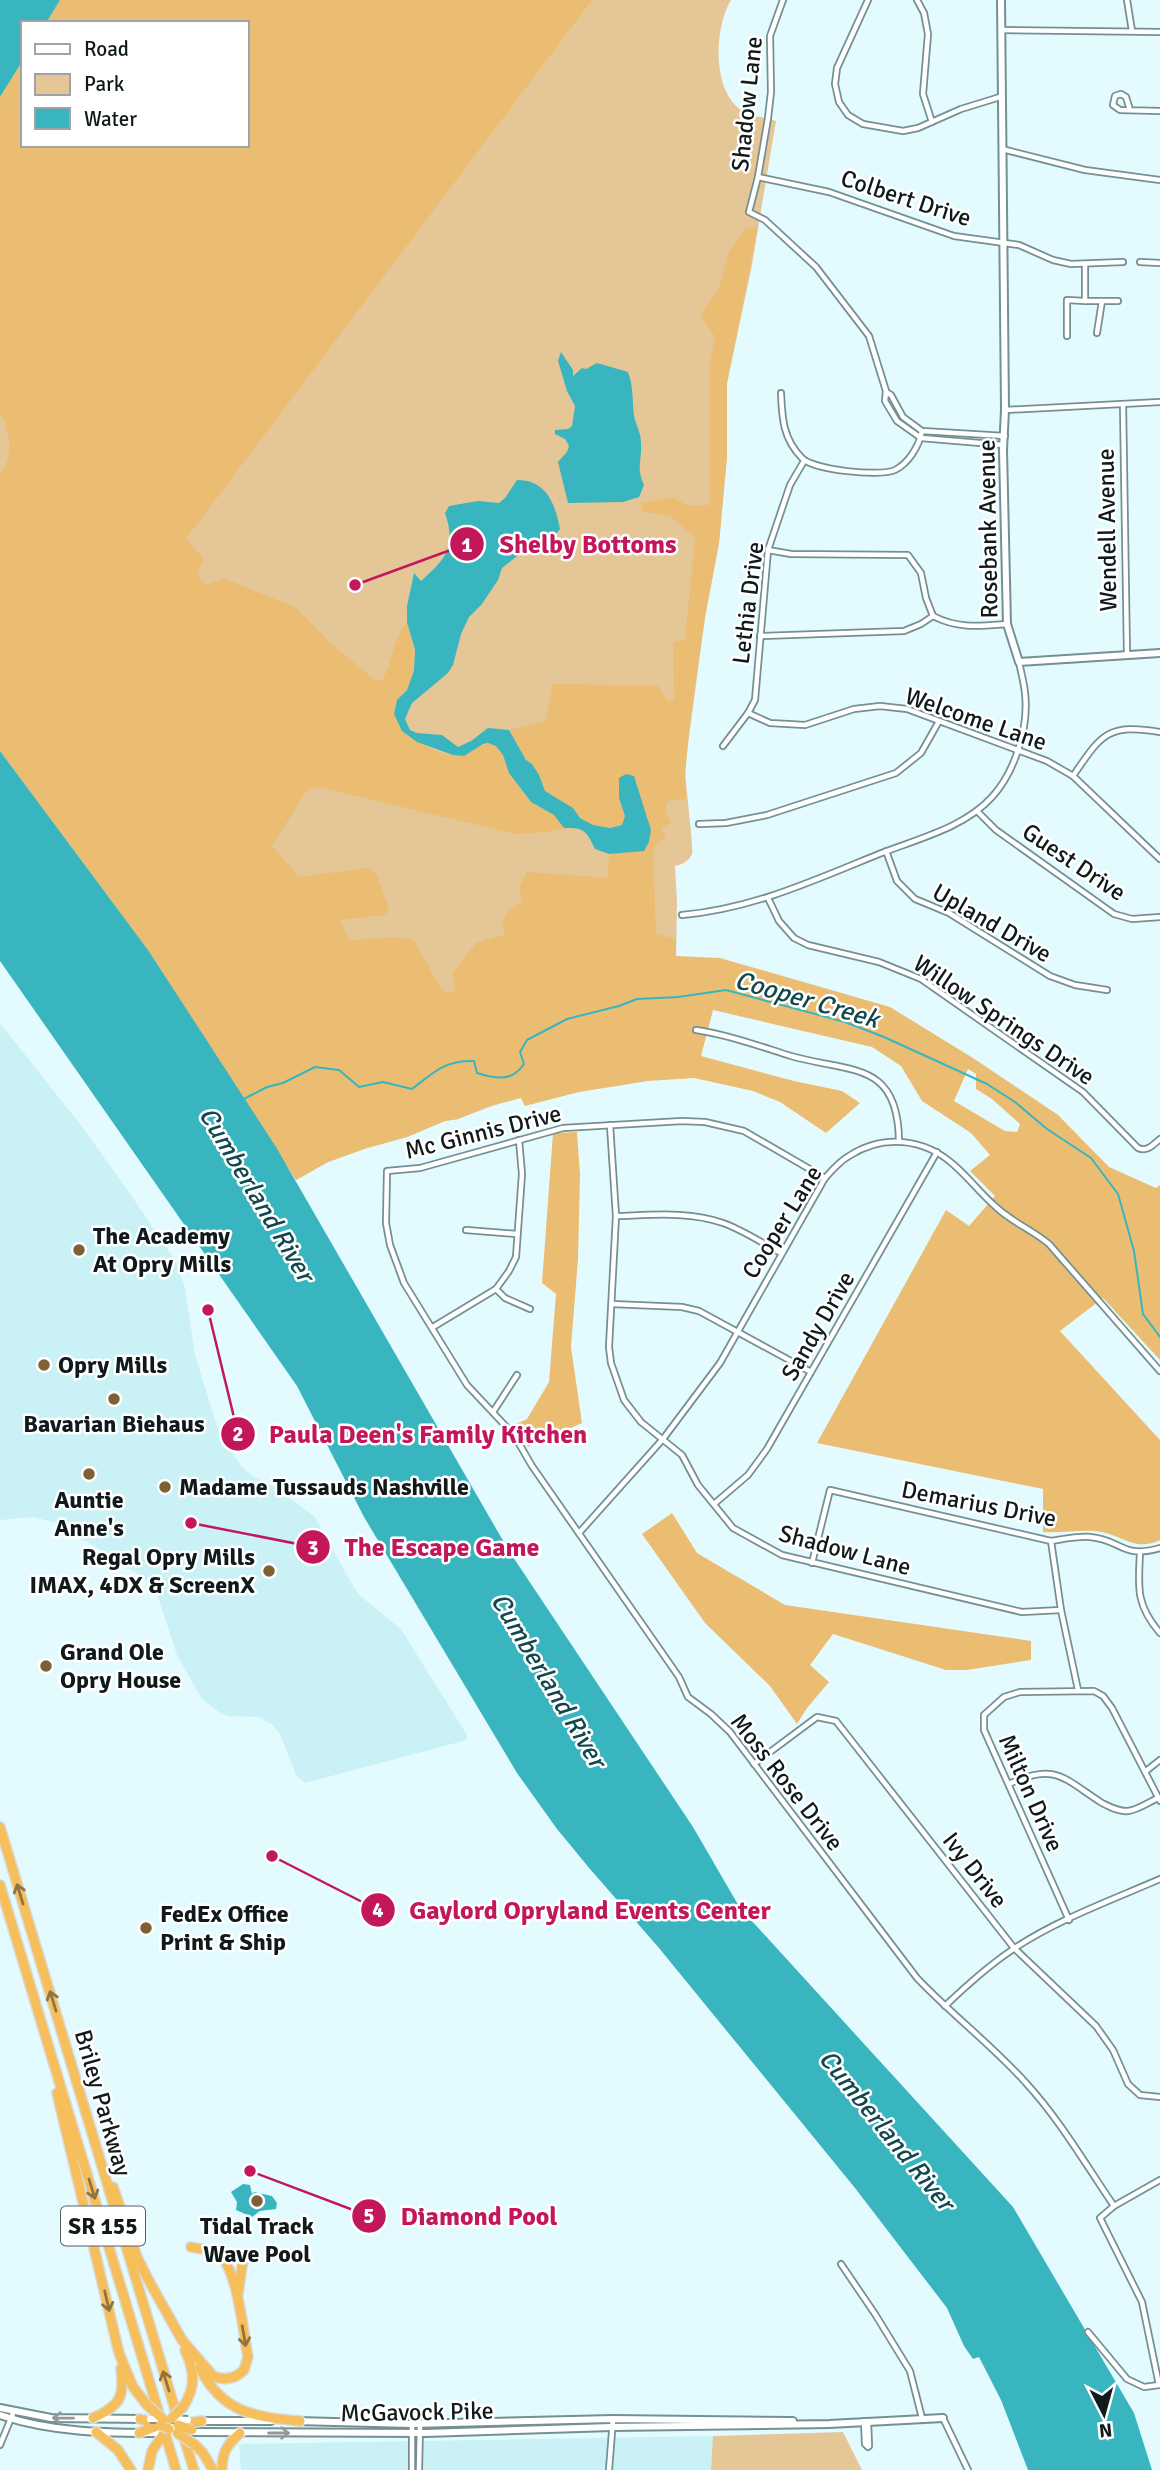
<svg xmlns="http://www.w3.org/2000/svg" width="1160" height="2470" font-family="Signika,sans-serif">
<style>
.built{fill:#caf1f5}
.green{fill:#e5c696}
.forest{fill:#ebbd73;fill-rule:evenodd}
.water{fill:#39b5bf}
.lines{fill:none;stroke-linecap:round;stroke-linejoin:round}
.stream{stroke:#39b5bf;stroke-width:2}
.street-casing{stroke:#749093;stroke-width:8}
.secondary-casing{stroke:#749093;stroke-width:10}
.highway-casing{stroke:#d9dadb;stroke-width:12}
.street{stroke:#fff;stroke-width:4.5}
.secondary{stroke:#fff;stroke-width:6}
.highway{stroke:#f7be5c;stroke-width:9}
.secondary-bridge-casing{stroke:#749093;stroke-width:10;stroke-linecap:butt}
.highway-bridge-casing{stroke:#d9dadb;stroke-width:12;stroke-linecap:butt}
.secondary-bridge{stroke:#fff;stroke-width:6}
.highway-bridge{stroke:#f7be5c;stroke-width:9}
.oneway{stroke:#8f743f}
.oneway2{stroke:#939898}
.poi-dot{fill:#7d6134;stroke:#fff;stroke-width:2.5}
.labels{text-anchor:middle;stroke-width:5;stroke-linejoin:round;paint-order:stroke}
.shield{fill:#fff;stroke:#585f5f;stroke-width:2}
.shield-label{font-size:23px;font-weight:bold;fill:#101a1b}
.street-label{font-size:24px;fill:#101a1b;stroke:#fff}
.poi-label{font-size:24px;font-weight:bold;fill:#101a1b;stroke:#fff;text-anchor:start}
.water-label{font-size:26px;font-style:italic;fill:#12474c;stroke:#fff}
.leader{fill:none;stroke:#c2185b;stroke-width:2.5}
.callout-dot{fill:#c2185b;stroke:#fff;stroke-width:2.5}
.mark-label{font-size:21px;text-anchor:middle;font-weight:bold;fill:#fff}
.callout-label{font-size:26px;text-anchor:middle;font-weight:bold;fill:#c2185b;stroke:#fff;stroke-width:5;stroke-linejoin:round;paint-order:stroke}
</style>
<rect width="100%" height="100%" fill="#e3fbfe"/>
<g class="built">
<polygon points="0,1023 83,1128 131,1195 176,1262 185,1288 195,1355 217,1426 227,1446 242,1467 251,1475 273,1486 314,1516 358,1594 401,1629 467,1735 467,1740 305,1783 296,1775 280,1734 272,1724 258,1717 227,1716 219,1712 202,1699 177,1655 156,1591 143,1577 57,1523 33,1517 0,1520"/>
<polygon points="713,2436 711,2470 241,2470 239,2444"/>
</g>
<g class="green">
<path d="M60,0H731C714,28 711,93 744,112C753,117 765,117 776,121L751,270L727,383V456L719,543L705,617L685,767C685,782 694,849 692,854C688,862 683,864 675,866L677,902L676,960L548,1093L508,1100L458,1119L445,1121L407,1137L367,1148L328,1162L296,1180L148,950L0,751V97L23,60V145H247V23H46Z"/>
<polygon points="843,2432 862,2470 711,2470 713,2436"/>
</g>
<g class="forest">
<path d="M60,0H592L186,539L204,559L198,572L199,579L207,585L223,578L297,608L330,643L375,680H382C393,662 393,638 407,622C412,641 418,659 412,679C408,693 390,699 395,716C400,734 436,755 454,755C468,756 483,739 494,745C505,752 507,770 515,781C520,788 525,797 531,802C538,808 548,809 555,815C558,818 561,824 564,828L549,832L515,834L318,787L312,788L305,793L272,846L299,877L368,868L377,874L389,910L384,915L340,920L349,940L399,937L414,940L442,991L456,993L452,973L476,943L505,934L502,921L507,912L522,901L519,887L527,872L608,878L609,854L644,850L648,817L644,810L636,780L619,798L625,816L622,825L610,828L593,825L580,818L573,808L545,791L539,775L532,764L526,761L509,730L546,721L553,684L658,686L667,701L674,699L673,643L685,639L695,538L671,517L642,511L641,503L673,497L686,505H709L710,364L715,337L700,315L719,288L729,251L746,228L758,227L727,383V456L719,543L705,617L689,729L685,778L686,799L670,800L666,805L665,813L672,822L661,828L666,837L653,848L656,934L676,939V956L720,958L890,1007L973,1058L1058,1115L1109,1167L1156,1188L1160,1185V1360L1103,1298L1060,1331L1160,1440V1540C1134,1553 1121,1533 1095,1531C1078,1530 1061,1533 1043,1532V1489L817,1443L946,1210L969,1226L995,1196L970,1171L990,1155L971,1133L922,1101L901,1066L872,1047L713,1010L701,1056L794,1081L842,1091L860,1103L826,1133L780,1102L753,1091L694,1078L648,1081L579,1092L525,1106L521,1098L483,1108L458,1119L445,1121L407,1137L367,1148L328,1162L296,1180L148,950L0,751V475C14,456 11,433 0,413V97L23,60V145H247V23H46ZM968,1069L976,1074V1089L992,1099L1020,1124L1017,1132L1005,1131L954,1101Z"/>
<polygon points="577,1132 580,1174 578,1259 571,1347 582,1423 528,1447 514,1425 527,1419 549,1382 556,1294 542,1283 553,1133"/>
<polygon points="672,1513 697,1553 785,1605 1031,1641 1031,1660 967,1670 946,1670 833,1634 810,1665 829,1682 807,1708 797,1724 770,1686 705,1623 642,1534"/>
</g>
<g class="water">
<polygon points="0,0 60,0 46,23 23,23 23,60 0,97"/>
<path d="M561,352L573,370V376L582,368L586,369L597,363L628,372C634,388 632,400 634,416C636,425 641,433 641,443C642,461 636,467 644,485L639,497L623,502L568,503L558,462L567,452L569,446L565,439L555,434V430L568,429L572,426L575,406L567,391L558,361Z"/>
<path d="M517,480C547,480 555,504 560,529L544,549L520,554L502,568L498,580L482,604L469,617L461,634L453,665L448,673L412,703L405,719L410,730L417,733L442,735L458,747L471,741L488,728L509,730L526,760L532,764L539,775L545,791L573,808L580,818L593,825L610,828L622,825L625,816L619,798V778L626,774L634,776L651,830L649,842L644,851L609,854L595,849C587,832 585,827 564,828L554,815L531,802L509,773L503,755L496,746L488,743L483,744L464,756L453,755L417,742L402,731L394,714L397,700L407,690L414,671L415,650L407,622V606L414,573L421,581C445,559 457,548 445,513L449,506L478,501L499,503L505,498Z"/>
<polygon points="0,751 148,950 276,1147 509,1551 693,1827 740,1908 1013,2207 1134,2413 1152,2470 1028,2470 1001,2400 979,2357 973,2359 964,2346 947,2308 855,2188 659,1948 590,1869 557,1829 517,1773 364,1517 297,1386 0,961"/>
<polygon points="243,2184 250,2185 252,2194 254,2192 272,2196 277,2203 276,2209 260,2211 252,2217 236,2210 237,2202 231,2192"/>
</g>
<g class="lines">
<path class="stream" d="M244,1099L267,1087L283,1083L315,1067L339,1070L359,1087L383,1082L412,1089C434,1072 445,1060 474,1061L477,1073C496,1079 512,1082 524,1064L520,1052L527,1040L567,1019L619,1006L637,999L678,997L726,990L845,1022L884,1037L987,1084L1015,1102L1047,1129L1091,1158L1118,1194L1134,1251L1143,1314L1160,1337"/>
<defs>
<g id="street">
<polyline points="783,0 770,36 771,92 768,118 758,177 749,212 765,220 816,267 869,336 886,391 885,401 897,421 921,438 1004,445"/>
<polyline points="868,0 837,68 835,84 839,102 848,115 863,124 903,131 918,128 961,109 1000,97"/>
<polyline points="917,0 924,13 928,34 923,94 932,122"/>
<polyline points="1127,0 1132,31"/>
<polyline points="1001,30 1160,32"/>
<polyline points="1130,110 1126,97 1121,94 1115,96 1113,105 1120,110 1160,111"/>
<polyline points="1002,149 1085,170 1160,180"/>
<polyline points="758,177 829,192 954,236 1019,245 1053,260 1071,264 1123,262"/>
<polyline points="1140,262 1160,263"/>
<polyline points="1085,264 1085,301 1118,301"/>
<polyline points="1097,333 1102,301"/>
<polyline points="1067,336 1067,300 1085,301"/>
<polyline points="886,392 891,395 903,417 922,431 1005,436"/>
<path d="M781,393C782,418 783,439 802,458C813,470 880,477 895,470C909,463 919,446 922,431"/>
<polyline points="1123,404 1127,655"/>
<polyline points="1005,410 1160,402"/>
<polyline points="768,550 791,554 908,555 921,573 926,598 933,616"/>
<path d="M760,636L904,631L921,624L933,616C958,629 980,626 1007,624"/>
<polyline points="748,713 770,723 805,725 854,709 880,706 907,709 1047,761 1073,776 1160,859"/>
<polyline points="723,746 748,713 755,700 768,550 790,485 804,461"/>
<path d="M1073,776C1101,735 1107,723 1160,732"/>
<polyline points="977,811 996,830 1114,914 1132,919 1160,917"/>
<polyline points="699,824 726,823 767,815 896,773 921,753 938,723"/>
<polyline points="886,851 897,881 915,899 949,913 1050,976 1075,985 1107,990"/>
<path d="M768,898L779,921L794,938L808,945L879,962L921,979L1083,1092L1138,1148C1147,1152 1153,1145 1160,1139"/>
<path d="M682,915C752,909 815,880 879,854C917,839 964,828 992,797C1015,772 1029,727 1025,693C1024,683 1021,672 1019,662"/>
<path d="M696,1030C729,1035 759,1046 791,1056C850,1073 898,1060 899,1141"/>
<polyline points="610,1125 616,1216 609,1347 611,1363 624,1400 641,1422 682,1455 698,1485 733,1528 782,1555 1022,1612 1061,1610"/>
<path d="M825,1178L744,1131L705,1122L682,1121L563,1128L420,1168L387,1171L386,1223L390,1245L404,1283L467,1385L514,1435L532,1466L679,1677L688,1697L711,1714L730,1732L917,1978C952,2015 992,2045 1026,2083C1060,2120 1086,2165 1114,2206"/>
<path d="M616,1216C652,1215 689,1211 723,1223C743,1230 762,1243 781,1253"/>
<polyline points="466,1230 517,1234"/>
<polyline points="496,1289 505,1298 530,1309"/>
<polyline points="612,1304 682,1307 699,1311 811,1372"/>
<polyline points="433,1327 496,1289 509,1271 516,1257 522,1174 519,1140"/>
<polyline points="493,1412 517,1375"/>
<polyline points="714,1504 748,1475 767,1449 937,1152"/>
<path d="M579,1533L663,1439L720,1363L825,1178C832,1170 840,1161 849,1156C883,1134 924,1138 954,1165C969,1178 981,1194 996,1207C1012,1222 1032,1230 1049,1244L1160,1371"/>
<polyline points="1051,1541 1061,1610 1078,1690"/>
<path d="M1140,1553C1138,1588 1136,1605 1160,1633"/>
<path d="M812,1563L830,1490L1051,1541C1064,1539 1077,1536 1090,1537C1123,1540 1121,1559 1160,1548"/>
<polyline points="754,1764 817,1717 836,1721 1014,1948 1096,2026 1113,2050 1128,2084 1140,2095 1160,2097"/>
<polyline points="1146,1771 1160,1760"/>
<path d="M1009,1784C1055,1762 1063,1778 1102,1803C1110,1807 1119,1812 1128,1811C1138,1810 1149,1802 1158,1798"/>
<polyline points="1069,1920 984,1730 984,1715 1004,1697 1020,1692 1094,1691 1103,1696 1112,1708 1160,1801"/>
<path d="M945,2006C966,1986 988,1966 1012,1950C1056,1920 1112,1900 1160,1879"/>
<polyline points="841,2264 875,2314 910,2371 922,2418"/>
<polyline points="1088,2332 1127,2379 1144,2387 1159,2385"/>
<polyline points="1159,2385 1142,2302 1100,2218 1114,2206 1160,2180"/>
<polyline points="943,2418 968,2470"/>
<polyline points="864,2421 865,2444 868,2447"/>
<polyline points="868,2421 869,2446"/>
<polyline points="0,2445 14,2411"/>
<polyline points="412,2470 412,2424"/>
<polyline points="419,2470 420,2424"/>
<polyline points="609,2470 613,2419"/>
</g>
<g id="secondary">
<polyline points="1001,0 1005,410 1003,450 1007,624 1019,662 1160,653"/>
<polyline points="0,2408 51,2418 144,2419"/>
<path d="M0,2415C54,2433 107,2433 164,2433"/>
<polyline points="198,2421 271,2421"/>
<polyline points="296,2421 412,2424 613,2419 793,2421"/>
<polyline points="192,2432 426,2433 612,2427 829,2424 943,2418"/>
</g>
<g id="highway">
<polyline points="0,1827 178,2419"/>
<polyline points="0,1885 176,2470"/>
<polyline points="57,2093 119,2353 133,2387 147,2405"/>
<path d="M113,2187L137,2257L149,2281L182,2340L213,2376C225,2381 235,2379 244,2370L248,2357C243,2333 238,2266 217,2253C210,2249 199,2249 191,2247"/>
<polyline points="238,2293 243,2260"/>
<path d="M200,2368C222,2413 255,2417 300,2421"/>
<path d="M183,2407C196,2387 195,2372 185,2350"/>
<path d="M93,2418C120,2406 125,2397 121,2368"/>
<polyline points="140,2419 159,2425"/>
<polyline points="189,2423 202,2421"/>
<polyline points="96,2432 118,2450 131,2470"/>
<polyline points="182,2432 194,2470"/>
<polyline points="139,2433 160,2425"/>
<polyline points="194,2444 203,2453 213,2470"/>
<polyline points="148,2470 152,2451 164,2433"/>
<path d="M222,2470C222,2452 227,2445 240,2433"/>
</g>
</defs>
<use href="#street" class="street-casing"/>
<use href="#secondary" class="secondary-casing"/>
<use href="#highway" class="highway-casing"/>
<use href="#street" class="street"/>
<use href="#secondary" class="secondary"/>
<use href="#highway" class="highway"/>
<defs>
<g id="secondary-bridge">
<polyline points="150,2419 163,2419"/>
<polyline points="171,2419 188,2420"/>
</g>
<g id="highway-bridge">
<polyline points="147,2405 163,2419"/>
<polyline points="171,2419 183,2407"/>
<polyline points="160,2425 169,2429"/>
<polyline points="178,2425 192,2430"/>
<polyline points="177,2433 194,2444"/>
</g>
</defs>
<use href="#secondary-bridge" class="secondary-bridge-casing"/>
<use href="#highway-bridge" class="highway-bridge-casing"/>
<use href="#secondary-bridge" class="secondary-bridge"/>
<use href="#highway-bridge" class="highway-bridge"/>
</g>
<defs><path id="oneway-shaft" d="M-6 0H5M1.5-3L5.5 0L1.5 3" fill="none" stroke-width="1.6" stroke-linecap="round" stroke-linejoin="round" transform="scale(1.75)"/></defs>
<g class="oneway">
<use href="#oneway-shaft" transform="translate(20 1894) rotate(-107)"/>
<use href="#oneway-shaft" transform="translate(53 2001) rotate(-107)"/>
<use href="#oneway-shaft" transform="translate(92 2189) rotate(73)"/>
<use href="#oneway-shaft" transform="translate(107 2301) rotate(77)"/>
<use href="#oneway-shaft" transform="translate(244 2336) rotate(80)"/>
<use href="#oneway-shaft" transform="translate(166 2381) rotate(-107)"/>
</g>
<g class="oneway2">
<use href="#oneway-shaft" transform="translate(63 2418) rotate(-179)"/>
<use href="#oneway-shaft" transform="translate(279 2433)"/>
</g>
<g class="poi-dot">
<circle cx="79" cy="1250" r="7"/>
<circle cx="44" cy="1365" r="7"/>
<circle cx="114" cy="1399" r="7"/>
<circle cx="89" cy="1474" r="7"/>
<circle cx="165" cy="1487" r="7"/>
<circle cx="269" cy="1571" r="7"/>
<circle cx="46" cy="1666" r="7"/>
<circle cx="146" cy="1928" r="7"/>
<circle cx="257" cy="2201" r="7"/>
</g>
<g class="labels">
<rect class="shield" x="61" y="2206.5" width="84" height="39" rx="5"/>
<g class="shield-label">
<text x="103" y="2234">SR 155</text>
</g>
<g class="street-label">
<text transform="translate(747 104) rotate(-84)" y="8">Shadow Lane</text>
<text transform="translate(906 198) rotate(18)" y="8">Colbert Drive</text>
<text transform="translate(988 529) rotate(-91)" y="8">Rosebank Avenue</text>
<text transform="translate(1107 530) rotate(-91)" y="8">Wendell Avenue</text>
<text transform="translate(748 603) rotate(-83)" y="8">Lethia Drive</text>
<text transform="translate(976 719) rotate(19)" y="8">Welcome Lane</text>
<text transform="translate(1074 862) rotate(34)" y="8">Guest Drive</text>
<text transform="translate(992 923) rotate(30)" y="8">Upland Drive</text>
<text transform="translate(1004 1020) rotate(34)" y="8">Willow Springs Drive</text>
<text transform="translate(483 1132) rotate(-14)" y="8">Mc Ginnis Drive</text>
<text transform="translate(782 1222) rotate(-58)" y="8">Cooper Lane</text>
<text transform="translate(818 1326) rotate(-60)" y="8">Sandy Drive</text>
<text transform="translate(979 1504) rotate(11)" y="8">Demarius Drive</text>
<text transform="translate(845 1550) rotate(15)" y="8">Shadow Lane</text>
<text transform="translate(787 1782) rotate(52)" y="8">Moss Rose Drive</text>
<text transform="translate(1031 1793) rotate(66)" y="8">Milton Drive</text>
<text transform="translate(975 1870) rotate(52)" y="8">Ivy Drive</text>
<text transform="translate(103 2103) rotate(74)" y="8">Briley Parkway</text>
<text transform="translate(417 2412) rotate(-1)" y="8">McGavock Pike</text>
</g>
<g class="poi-label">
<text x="93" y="1244">The Academy<tspan x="93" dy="28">At Opry Mills</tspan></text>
<text x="58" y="1373">Opry Mills</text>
<text x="114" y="1432" text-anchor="middle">Bavarian Biehaus</text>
<text x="179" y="1495">Madame Tussauds Nashville</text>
<text x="89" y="1508" text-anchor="middle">Auntie<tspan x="89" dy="28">Anne's</tspan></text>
<text x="255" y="1565" text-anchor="end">Regal Opry Mills<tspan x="255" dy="28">IMAX, 4DX &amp; ScreenX</tspan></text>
<text x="60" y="1660">Grand Ole<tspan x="60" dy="28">Opry House</tspan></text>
<text x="160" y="1922">FedEx Office<tspan x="160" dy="28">Print &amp; Ship</tspan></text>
<text x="257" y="2234" text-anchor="middle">Tidal Track<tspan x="257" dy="28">Wave Pool</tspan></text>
</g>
<g class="water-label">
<text transform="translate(807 999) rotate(16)" y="9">Cooper Creek</text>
<text transform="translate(257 1194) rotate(59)" y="9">Cumberland River</text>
<text transform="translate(549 1680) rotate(59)" y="9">Cumberland River</text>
<text transform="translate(887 2130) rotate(51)" y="9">Cumberland River</text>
</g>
</g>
<path class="leader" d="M355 585L467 544M208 1310L238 1434M191 1523L313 1547M272 1856L378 1910M250 2171L369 2216"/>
<g class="callout-dot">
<circle cx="355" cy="585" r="7"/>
<circle cx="208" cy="1310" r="7"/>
<circle cx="191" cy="1523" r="7"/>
<circle cx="272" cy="1856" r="7"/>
<circle cx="250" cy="2171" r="7"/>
<circle cx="467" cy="544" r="18"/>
<circle cx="238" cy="1434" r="18"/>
<circle cx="313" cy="1547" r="18"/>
<circle cx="378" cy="1910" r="18"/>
<circle cx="369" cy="2216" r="18"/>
</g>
<g class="mark-label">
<text x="467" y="552">1</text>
<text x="238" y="1441">2</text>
<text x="313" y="1555">3</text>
<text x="378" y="1917">4</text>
<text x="369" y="2223">5</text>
</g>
<g class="callout-label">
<text x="588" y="553">Shelby Bottoms</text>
<text x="428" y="1443">Paula Deen's Family Kitchen</text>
<text x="442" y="1556">The Escape Game</text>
<text x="590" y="1919">Gaylord Opryland Events Center</text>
<text x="479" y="2225">Diamond Pool</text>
</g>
<rect x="21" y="21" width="228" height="126" fill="#ffffff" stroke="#9fa3a4" stroke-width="2"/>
<rect x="35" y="44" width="35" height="10" fill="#ffffff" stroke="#9fa3a4" stroke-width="2"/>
<text x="84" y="56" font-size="21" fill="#101a1b">Road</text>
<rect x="35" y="74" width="35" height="21" fill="#e5c696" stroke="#9fa3a4" stroke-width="2"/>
<text x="84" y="91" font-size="21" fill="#101a1b">Park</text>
<rect x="35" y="108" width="35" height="21" fill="#39b5bf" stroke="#9fa3a4" stroke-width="2"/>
<text x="84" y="126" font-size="21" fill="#101a1b">Water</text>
<g transform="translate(1104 2414) rotate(174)" stroke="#ffffff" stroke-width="5" paint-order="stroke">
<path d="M0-5L12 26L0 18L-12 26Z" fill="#101a1b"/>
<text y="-10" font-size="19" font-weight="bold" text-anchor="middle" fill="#101a1b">N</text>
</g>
</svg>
